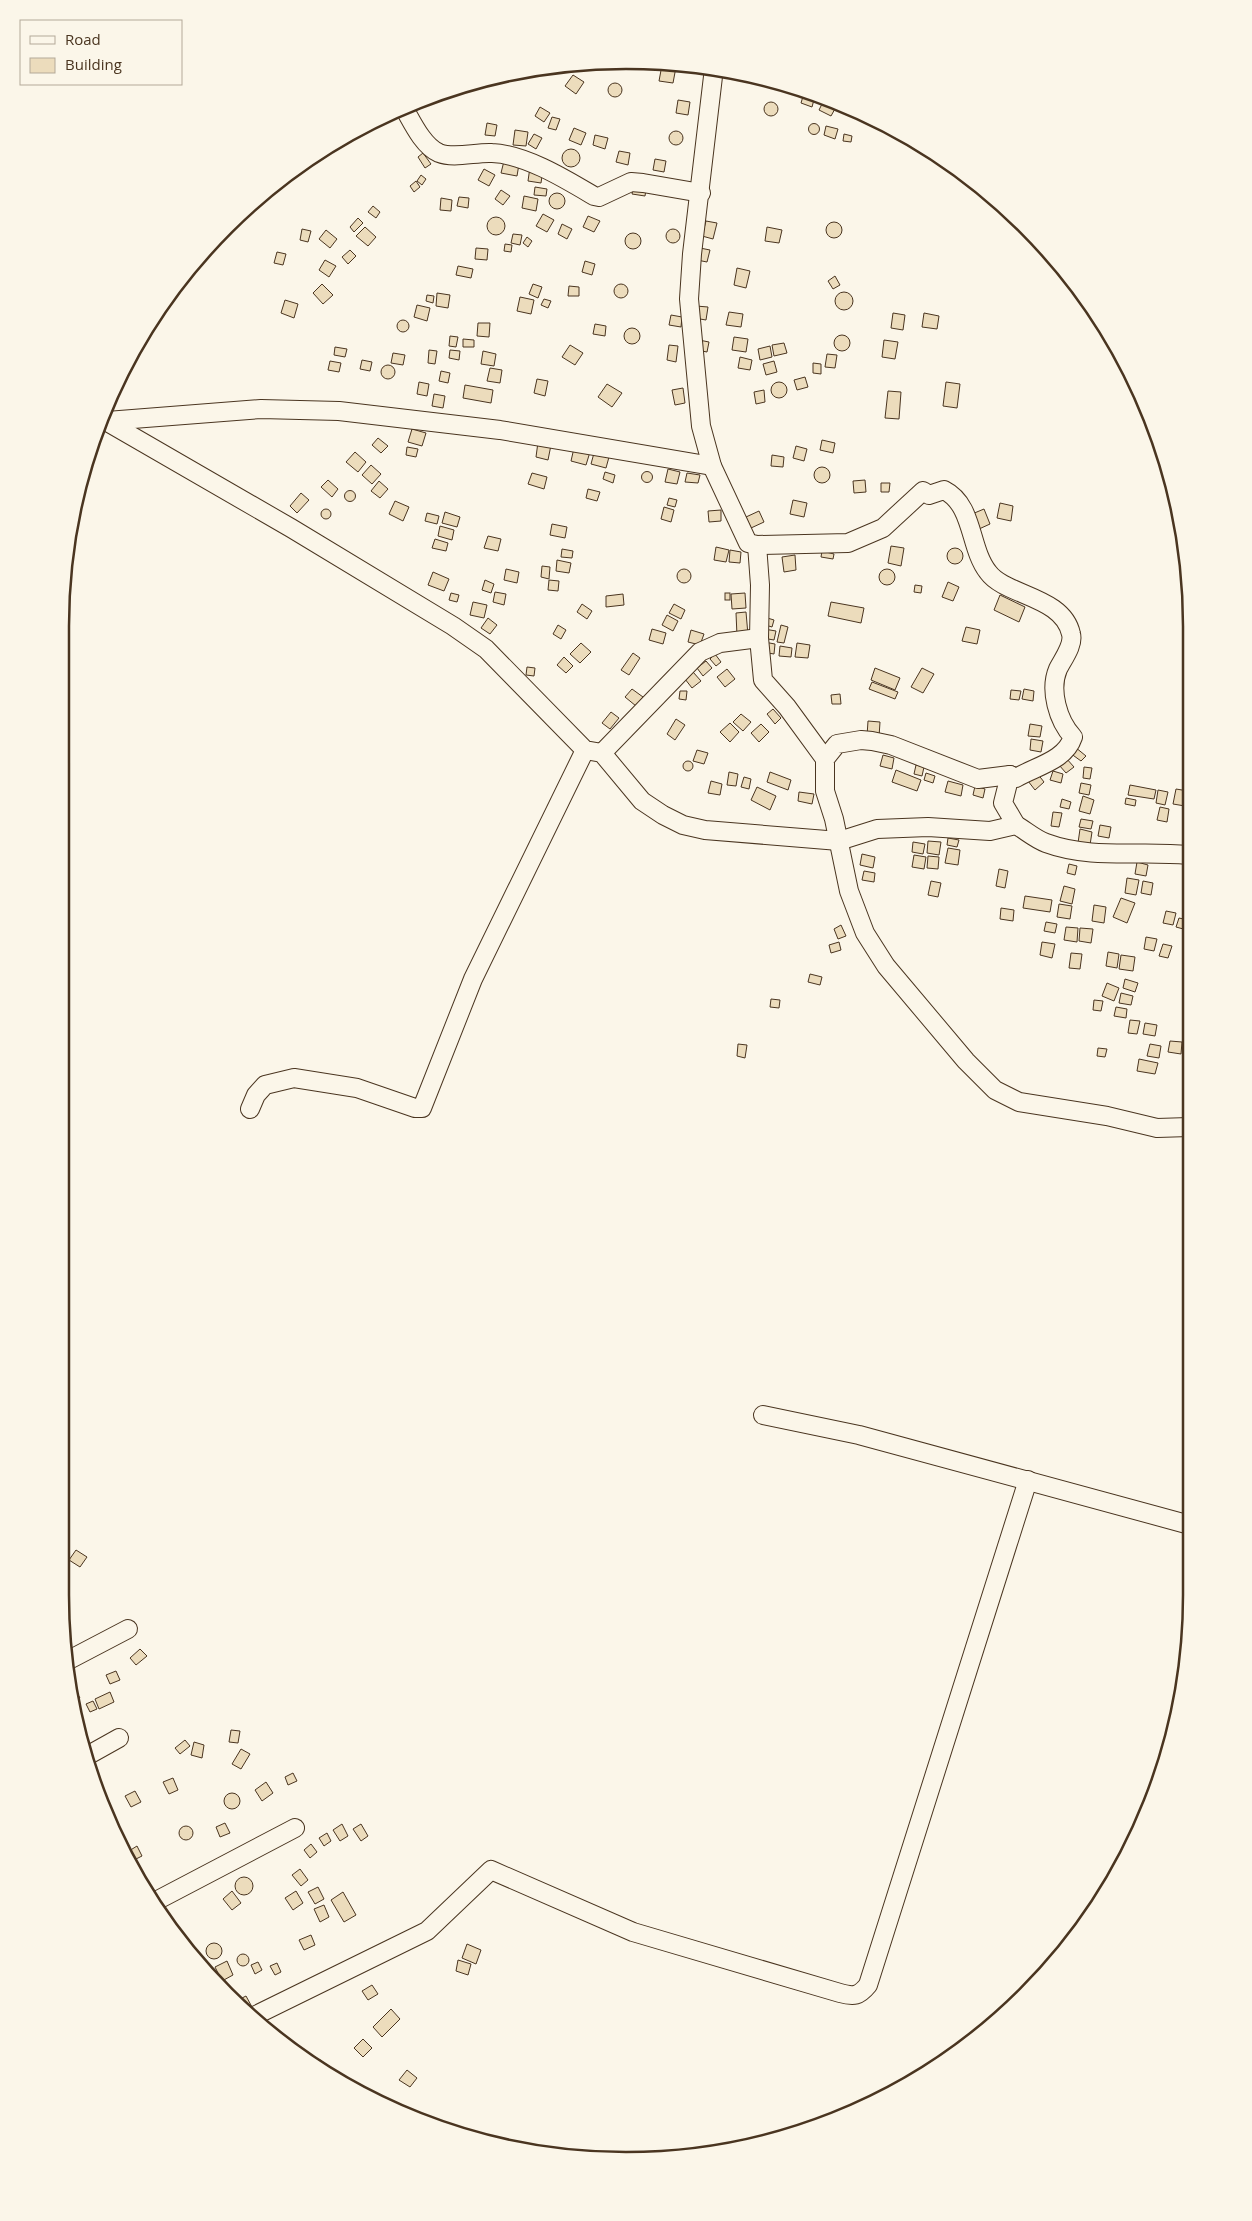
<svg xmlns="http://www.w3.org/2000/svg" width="1252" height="2221" font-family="'Open Sans',sans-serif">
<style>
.building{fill:#ecdcbc;stroke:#4a3520}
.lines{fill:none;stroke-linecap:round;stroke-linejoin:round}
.minor-casing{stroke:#4a3520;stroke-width:20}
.minor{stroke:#fbf6e9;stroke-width:18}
.rim{fill:none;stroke:#4a3520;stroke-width:2.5}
</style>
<rect width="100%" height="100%" fill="#fbf6e9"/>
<g class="building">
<polygon points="592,61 590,66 583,63 583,62"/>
<polygon points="602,62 614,62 611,66 607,66"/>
<polygon points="662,65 676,67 673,83 659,81"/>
<polygon points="573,75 584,82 576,94 565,86"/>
<circle cx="615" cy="90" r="7"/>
<polygon points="804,93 815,96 812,107 801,103"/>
<polygon points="678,100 690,102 688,115 676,113"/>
<polygon points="824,100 836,107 831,116 819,110"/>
<circle cx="771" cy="109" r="7"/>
<polygon points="540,107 550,113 544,122 535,116"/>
<polygon points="552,117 560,119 556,130 548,128"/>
<polygon points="487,123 497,125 495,136 485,135"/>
<circle cx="814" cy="129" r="5.5"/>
<polygon points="826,126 838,129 835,139 824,135"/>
<polygon points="574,128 586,133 581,145 569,140"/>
<polygon points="515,130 528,132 526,146 513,145"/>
<circle cx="676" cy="138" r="7"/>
<polygon points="534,134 542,138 536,149 528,144"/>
<polygon points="844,134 852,136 851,142 843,141"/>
<polygon points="595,135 608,138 605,149 593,145"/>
<circle cx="571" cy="158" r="9"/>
<polygon points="619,151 630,153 628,165 616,162"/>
<polygon points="423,153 431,164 425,168 418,157"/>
<polygon points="655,159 666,161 664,172 653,170"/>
<polygon points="504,161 519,164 517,176 501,173"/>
<polygon points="530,167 543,169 541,183 528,181"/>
<polygon points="484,169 495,175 489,186 478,180"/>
<polygon points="421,175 426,179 422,185 417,181"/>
<polygon points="416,181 420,187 414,192 410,186"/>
<polygon points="635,181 647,183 645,196 632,194"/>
<polygon points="535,187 547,189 546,196 534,195"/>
<polygon points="501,190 510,196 503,205 495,199"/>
<circle cx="557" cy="201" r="8"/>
<polygon points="524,196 538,199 536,211 522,208"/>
<polygon points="459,197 469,198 468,208 457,206"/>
<polygon points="441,198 452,200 451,211 440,210"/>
<polygon points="373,206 380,212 376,218 368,212"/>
<polygon points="543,214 554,220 547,232 536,226"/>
<polygon points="588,216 600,221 594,232 583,227"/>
<circle cx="496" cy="226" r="9"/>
<polygon points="358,218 363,223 354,232 350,227"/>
<polygon points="706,221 717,223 713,239 702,236"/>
<circle cx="834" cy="230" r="8"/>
<polygon points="562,224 572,229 567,239 558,234"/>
<polygon points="365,227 376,237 368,246 356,236"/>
<polygon points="767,227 782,230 779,243 765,241"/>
<circle cx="673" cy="236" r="7"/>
<polygon points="302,229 311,231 308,242 300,240"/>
<polygon points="326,230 337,239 330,248 319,239"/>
<circle cx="633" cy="241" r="8"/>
<polygon points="513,234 522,235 520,245 511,243"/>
<polygon points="527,237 532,241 528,247 523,243"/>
<polygon points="505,244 512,245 511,252 504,251"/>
<polygon points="476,248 488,249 487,260 475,259"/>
<polygon points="700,248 710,250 707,262 697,260"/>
<polygon points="350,250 356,256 348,264 342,257"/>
<polygon points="277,252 286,254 283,265 274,263"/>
<polygon points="325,260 336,266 329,277 319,270"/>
<polygon points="585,261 595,264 592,275 582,272"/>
<polygon points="458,266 473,269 471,278 456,275"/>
<polygon points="737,268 750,271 746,288 734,285"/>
<polygon points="835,276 840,285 833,289 828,281"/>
<polygon points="322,284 333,295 323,304 313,293"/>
<polygon points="533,284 542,287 538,298 529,294"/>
<circle cx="621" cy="291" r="7"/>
<polygon points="569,286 579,287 579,296 568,296"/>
<circle cx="844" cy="301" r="9"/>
<polygon points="437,293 450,295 448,308 436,306"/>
<polygon points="427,295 434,296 433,303 426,301"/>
<polygon points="520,297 534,300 531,314 517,311"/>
<polygon points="544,299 551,301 548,308 541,305"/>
<polygon points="285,300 298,304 294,318 281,313"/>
<polygon points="417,305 430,308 427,321 414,317"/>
<polygon points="696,306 708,307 706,320 694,318"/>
<polygon points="729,312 743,314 741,327 726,325"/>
<polygon points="893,313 905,315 903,330 891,328"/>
<polygon points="924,313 939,316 937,329 922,327"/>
<polygon points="671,315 682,317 681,327 669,325"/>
<circle cx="403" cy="326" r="6"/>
<polygon points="478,323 490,323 489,337 477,336"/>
<polygon points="595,324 606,326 605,336 593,334"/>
<circle cx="632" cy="336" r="8"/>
<circle cx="842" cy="343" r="8"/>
<polygon points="450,336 458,337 456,347 449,346"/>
<polygon points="734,337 748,339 746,352 732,350"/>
<polygon points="463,339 474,340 474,347 463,347"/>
<polygon points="699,340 709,342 707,352 697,350"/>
<polygon points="884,340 898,342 895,359 882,357"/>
<polygon points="784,343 787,353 774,356 772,345"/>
<polygon points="570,345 583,353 575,365 562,357"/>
<polygon points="669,345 678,346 676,362 667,360"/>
<polygon points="770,346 772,357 760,360 758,349"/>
<polygon points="335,347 347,349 345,357 334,355"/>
<polygon points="429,350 437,351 435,364 428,363"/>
<polygon points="450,350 460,351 459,360 449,358"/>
<polygon points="483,351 496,354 494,366 481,364"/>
<polygon points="393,353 405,355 403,365 391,363"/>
<polygon points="827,354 837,355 835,368 825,367"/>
<polygon points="740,357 752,360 750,370 738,368"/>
<polygon points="362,360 372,362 370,371 360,369"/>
<polygon points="330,361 341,363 339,372 328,370"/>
<polygon points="774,361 777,372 766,375 763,364"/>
<polygon points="813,363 821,364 821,374 813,373"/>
<circle cx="388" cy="372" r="7"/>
<polygon points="490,368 502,370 500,383 487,381"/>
<polygon points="441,371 450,373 448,383 439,381"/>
<polygon points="805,377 808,387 797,390 794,380"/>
<polygon points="537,379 548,381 545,396 534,393"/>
<circle cx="779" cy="390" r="8"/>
<polygon points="419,382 429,384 427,396 417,394"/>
<polygon points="946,382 960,384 957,408 943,406"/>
<polygon points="607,384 622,393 612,407 598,397"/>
<polygon points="465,385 493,390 491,403 463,398"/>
<polygon points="683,388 685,403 675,405 672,390"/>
<polygon points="764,390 765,402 756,404 754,392"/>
<polygon points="888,391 901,392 899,419 885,418"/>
<polygon points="434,394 445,396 443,408 432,406"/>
<polygon points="412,429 426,433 422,446 408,442"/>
<polygon points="378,438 388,446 381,453 372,445"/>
<polygon points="822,440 835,443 833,453 820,450"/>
<polygon points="538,442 551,445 548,460 536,457"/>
<polygon points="796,446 807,449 804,461 793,458"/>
<polygon points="407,447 418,449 416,457 406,455"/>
<polygon points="574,448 590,452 586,465 571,461"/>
<polygon points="355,452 366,462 358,472 346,462"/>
<polygon points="594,453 609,457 606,468 591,464"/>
<polygon points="772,455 784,457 783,467 771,466"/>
<polygon points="371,465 381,474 372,484 362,475"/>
<circle cx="822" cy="475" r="8"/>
<polygon points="668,469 680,472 677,484 665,482"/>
<circle cx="647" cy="477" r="5.5"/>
<polygon points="605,472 615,475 613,483 603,479"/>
<polygon points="532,473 547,477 544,489 528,484"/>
<polygon points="687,473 700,475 698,483 685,482"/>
<polygon points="328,480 338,489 332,497 321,487"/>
<polygon points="865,480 866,492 854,493 853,481"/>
<polygon points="379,481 388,489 380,498 371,491"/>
<polygon points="881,483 890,483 889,492 881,492"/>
<polygon points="588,489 600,492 597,501 586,498"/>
<circle cx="350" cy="496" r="5.5"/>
<polygon points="301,493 309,500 297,513 290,506"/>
<polygon points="669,498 677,500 675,507 667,505"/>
<polygon points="793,500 807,503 804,517 790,514"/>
<polygon points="395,501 409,507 403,521 389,514"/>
<polygon points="1000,503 1013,506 1011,521 997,518"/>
<polygon points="664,507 674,510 671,522 661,519"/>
<circle cx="326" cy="514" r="5"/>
<polygon points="984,509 990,524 979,529 972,514"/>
<polygon points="721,510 721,521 709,522 708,511"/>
<polygon points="759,511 764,522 751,528 746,517"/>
<polygon points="445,512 460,517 457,527 442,523"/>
<polygon points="427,513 439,516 437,524 425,521"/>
<polygon points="552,524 567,527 565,538 550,535"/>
<polygon points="440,526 454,530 452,540 438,536"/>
<polygon points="488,536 501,539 498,551 484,548"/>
<polygon points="435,539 448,543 446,551 432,548"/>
<polygon points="891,546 904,548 901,566 888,563"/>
<polygon points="716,547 729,550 726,562 714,560"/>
<circle cx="955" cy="556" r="8"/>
<polygon points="562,549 573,551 572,558 561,557"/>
<polygon points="730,550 741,552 740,563 729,562"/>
<polygon points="822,551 834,554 833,559 821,557"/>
<polygon points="795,555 796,570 784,572 782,557"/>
<polygon points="557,560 571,563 569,573 556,571"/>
<polygon points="542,566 550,567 549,579 541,577"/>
<polygon points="506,569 519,572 517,583 504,580"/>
<circle cx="887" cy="577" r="8"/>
<circle cx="684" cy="576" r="7"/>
<polygon points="433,572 449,579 444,591 428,585"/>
<polygon points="485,580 494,584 491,593 482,590"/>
<polygon points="549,580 559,581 558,591 548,590"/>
<polygon points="948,582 959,587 953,601 942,597"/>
<polygon points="915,585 922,586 921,593 914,592"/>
<polygon points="495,592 506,594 504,605 493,602"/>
<polygon points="451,593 459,595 457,602 449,600"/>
<rect x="725" y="593" width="5" height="7"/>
<polygon points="745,593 746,608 732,609 731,594"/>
<polygon points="623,594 624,605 606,607 606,596"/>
<polygon points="1000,595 1025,607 1019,622 994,610"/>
<polygon points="473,602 487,605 484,618 470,615"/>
<polygon points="831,602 864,608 861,623 828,616"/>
<polygon points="582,604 592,611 587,619 577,612"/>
<polygon points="674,604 685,610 681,619 669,613"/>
<polygon points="746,612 748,635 737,636 736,613"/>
<polygon points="667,615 678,621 673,631 662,625"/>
<polygon points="764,617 774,620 772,627 762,624"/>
<polygon points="488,618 497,625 490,634 481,628"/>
<polygon points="558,625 566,630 561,639 553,634"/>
<polygon points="781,625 788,627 784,643 777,642"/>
<polygon points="966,627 980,630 977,644 962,641"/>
<polygon points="652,629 666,633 663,644 649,640"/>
<polygon points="764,629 776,631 774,640 762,638"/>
<polygon points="691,630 704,634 700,645 688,642"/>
<polygon points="764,642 775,644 774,654 762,652"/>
<polygon points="581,643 591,652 580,663 570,654"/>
<polygon points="797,643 810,645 808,658 795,657"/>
<polygon points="780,646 792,648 791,657 779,656"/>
<polygon points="633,653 640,658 629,675 621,670"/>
<polygon points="715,654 721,662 716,666 710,659"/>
<polygon points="564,657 573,666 566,673 557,665"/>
<polygon points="706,661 712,668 703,676 697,668"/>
<polygon points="527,667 535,668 534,676 526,675"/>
<polygon points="875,668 900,678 895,690 871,680"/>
<polygon points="922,668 934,674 923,693 911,687"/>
<polygon points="727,669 735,679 725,687 717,677"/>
<polygon points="693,672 701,681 692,688 685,679"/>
<polygon points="872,682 898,692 895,699 869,689"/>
<polygon points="632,689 643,697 636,706 625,697"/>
<polygon points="1024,689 1034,691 1033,701 1022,699"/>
<polygon points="1011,690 1021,691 1019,700 1010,699"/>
<polygon points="680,691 687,691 686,700 679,699"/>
<polygon points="840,694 841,704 832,704 831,695"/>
<polygon points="773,709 781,718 775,724 767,714"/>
<polygon points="611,712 619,718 610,729 602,723"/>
<polygon points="741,714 751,722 743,731 733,722"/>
<polygon points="676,719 685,725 675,740 667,734"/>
<polygon points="868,721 880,722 879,737 867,736"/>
<polygon points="730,723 739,732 730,742 720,732"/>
<polygon points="761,724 769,732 759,742 751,733"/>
<polygon points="1030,724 1042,726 1040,737 1028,736"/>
<polygon points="1031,739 1043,741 1041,752 1030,750"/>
<polygon points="1075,747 1086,756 1081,761 1070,753"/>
<polygon points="697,750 708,753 704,764 693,761"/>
<polygon points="883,755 894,758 892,769 880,766"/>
<polygon points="1066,758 1074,767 1066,773 1059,765"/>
<circle cx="688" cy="766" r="5"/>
<polygon points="916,765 924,767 922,776 914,774"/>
<polygon points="1084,767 1092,768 1090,779 1083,778"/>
<polygon points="896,770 921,780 917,791 892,782"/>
<polygon points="1053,771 1063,774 1061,783 1050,780"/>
<polygon points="729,772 738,774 736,786 727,785"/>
<polygon points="770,772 791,780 788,790 767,782"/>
<polygon points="926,773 935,776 933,783 924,780"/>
<polygon points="1037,773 1044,782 1035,790 1028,781"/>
<polygon points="744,777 751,779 749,789 741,787"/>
<polygon points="711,781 722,784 720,795 708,793"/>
<polygon points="948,781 963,785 961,796 945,792"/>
<polygon points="1081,783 1091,785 1089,795 1079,793"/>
<polygon points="1130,785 1156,790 1154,799 1128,795"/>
<polygon points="975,786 985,789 983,798 973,795"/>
<polygon points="757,787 776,796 770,810 751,800"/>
<polygon points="1176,789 1188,791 1185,806 1173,804"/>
<polygon points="1158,790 1168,792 1165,805 1156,803"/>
<polygon points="799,792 814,794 812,804 798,801"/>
<polygon points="1083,796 1094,800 1090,814 1079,811"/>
<polygon points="1126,798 1136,800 1135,806 1125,804"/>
<polygon points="1062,799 1071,802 1069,809 1060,807"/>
<polygon points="1160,807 1169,809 1167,822 1157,820"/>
<polygon points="1053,812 1062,813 1059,827 1051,826"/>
<polygon points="1081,819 1093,821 1091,829 1079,827"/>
<polygon points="1100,825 1111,827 1109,838 1098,836"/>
<polygon points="1080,829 1092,832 1090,845 1078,843"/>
<polygon points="948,838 959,840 957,847 947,845"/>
<polygon points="928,841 941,842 939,855 927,853"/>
<polygon points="913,842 925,844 923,854 912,852"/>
<polygon points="948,848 960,850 958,865 945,863"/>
<polygon points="862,854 875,857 873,868 860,865"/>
<polygon points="914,855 926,857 924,869 912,867"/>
<polygon points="928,856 939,857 938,869 927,868"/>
<polygon points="1137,862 1148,865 1146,876 1135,874"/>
<polygon points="1069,864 1077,866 1075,875 1067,873"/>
<polygon points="999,869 1008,871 1005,888 996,886"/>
<polygon points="864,871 875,873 874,882 862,880"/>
<polygon points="1127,878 1139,880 1136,895 1125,893"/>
<polygon points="931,881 941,883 938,897 928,895"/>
<polygon points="1143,881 1153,883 1151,895 1141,893"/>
<polygon points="1064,886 1075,889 1072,904 1060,901"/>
<polygon points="1025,896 1052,900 1050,912 1023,908"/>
<polygon points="1121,898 1135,903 1127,923 1113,917"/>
<polygon points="1059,904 1072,906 1070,919 1057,917"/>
<polygon points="1094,905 1106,907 1104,923 1092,921"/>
<polygon points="1001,908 1014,910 1013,921 1000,919"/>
<polygon points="1166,911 1176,913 1173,925 1163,923"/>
<polygon points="1179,918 1188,920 1187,930 1176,927"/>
<polygon points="1046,922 1057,924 1055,933 1044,931"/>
<polygon points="841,925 846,936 838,939 834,929"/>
<polygon points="1066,927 1078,928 1077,942 1064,940"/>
<polygon points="1080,928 1093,929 1091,943 1079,941"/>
<polygon points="1146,937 1157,939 1154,951 1144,949"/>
<polygon points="839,942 841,950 831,953 829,945"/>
<polygon points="1042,942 1055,944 1052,958 1040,955"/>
<polygon points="1163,944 1172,946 1168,958 1159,956"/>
<polygon points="1108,952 1119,954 1117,968 1106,966"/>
<polygon points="1071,953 1082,954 1080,969 1069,968"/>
<polygon points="1121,955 1135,957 1133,971 1119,969"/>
<polygon points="810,974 822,977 820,985 808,982"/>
<polygon points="1125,979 1138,983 1135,992 1123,988"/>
<polygon points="1107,983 1119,988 1114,1001 1102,996"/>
<polygon points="1121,993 1133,996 1131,1005 1119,1003"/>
<polygon points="771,999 780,1000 779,1008 770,1007"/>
<polygon points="1094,1000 1103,1001 1101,1011 1093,1010"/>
<polygon points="1116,1007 1127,1009 1126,1018 1114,1016"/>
<polygon points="1130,1020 1140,1021 1137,1034 1128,1033"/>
<polygon points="1145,1023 1157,1025 1155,1036 1143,1034"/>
<polygon points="1170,1041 1182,1042 1181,1054 1168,1052"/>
<polygon points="738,1044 747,1045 745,1058 737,1056"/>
<polygon points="1150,1044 1161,1046 1159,1058 1147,1056"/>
<polygon points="1098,1048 1107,1049 1105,1057 1097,1056"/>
<polygon points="1139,1059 1158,1063 1155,1074 1137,1071"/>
<polygon points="76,1550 87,1557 80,1567 69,1560"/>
<polygon points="140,1649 147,1656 136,1665 130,1658"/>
<polygon points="116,1671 120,1680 110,1684 106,1675"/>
<polygon points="72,1685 80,1698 73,1703 69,1687"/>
<polygon points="110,1692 114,1702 99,1709 95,1699"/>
<polygon points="93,1701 97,1709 90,1712 86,1704"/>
<polygon points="231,1730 240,1731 238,1743 229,1742"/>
<polygon points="185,1740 190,1746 180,1754 175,1748"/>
<polygon points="194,1742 204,1745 202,1758 191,1755"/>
<polygon points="241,1749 250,1754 241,1769 232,1764"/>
<polygon points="293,1773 297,1781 288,1785 285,1777"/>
<polygon points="173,1778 178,1790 169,1794 163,1782"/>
<polygon points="266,1782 273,1793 262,1801 255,1790"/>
<polygon points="135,1791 141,1802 131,1807 125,1796"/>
<circle cx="232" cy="1801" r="8"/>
<polygon points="225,1823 230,1833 220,1837 216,1827"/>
<polygon points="342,1824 348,1836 340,1841 333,1830"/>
<polygon points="361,1824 368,1836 361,1841 353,1829"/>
<circle cx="186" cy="1833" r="7"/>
<polygon points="327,1833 331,1841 324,1846 319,1838"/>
<polygon points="311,1844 317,1852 310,1858 304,1850"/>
<polygon points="137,1846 142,1856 134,1860 129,1851"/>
<polygon points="300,1869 308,1880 301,1886 292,1875"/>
<circle cx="244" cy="1886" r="9"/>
<polygon points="318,1887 324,1899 315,1904 308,1892"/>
<polygon points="232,1891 241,1903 232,1910 223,1899"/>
<polygon points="296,1891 303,1903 293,1910 285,1898"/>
<polygon points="343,1892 356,1915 344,1922 331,1900"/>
<polygon points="324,1905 329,1917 320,1922 314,1909"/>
<polygon points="311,1935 315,1945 304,1950 299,1940"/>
<circle cx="214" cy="1951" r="8"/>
<polygon points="467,1944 481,1950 476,1964 462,1958"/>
<circle cx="243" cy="1960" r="6"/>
<polygon points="199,1954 202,1963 199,1964 192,1956"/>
<polygon points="458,1960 471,1964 468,1975 456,1971"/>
<polygon points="227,1961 233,1975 222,1981 215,1967"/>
<polygon points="258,1962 262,1970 255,1974 251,1965"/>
<polygon points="277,1963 281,1972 275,1975 270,1966"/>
<polygon points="372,1985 378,1994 368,2000 362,1991"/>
<polygon points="246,1996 252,2007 245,2011 236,2001"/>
<polygon points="391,2009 400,2019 382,2037 373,2027"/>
<polygon points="363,2039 372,2048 363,2057 354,2048"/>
<polygon points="321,2060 325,2069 321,2071 310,2065"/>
<polygon points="407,2070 417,2078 410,2087 399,2080"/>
<polygon points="337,2072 345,2085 330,2076"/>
</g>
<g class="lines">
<defs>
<g id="minor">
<path d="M714,68L692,254L689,299L701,426L712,466L748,543L757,545L848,543L883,528L923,491L929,495L944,490C974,505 969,548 988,572C1005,596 1063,596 1071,634C1074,645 1063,659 1058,669C1049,690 1058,721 1073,737C1065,761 1036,766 1016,778L1010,775L1003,803L1016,825"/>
<path d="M404,108C412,122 423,146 439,153C454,159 476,152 492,153C525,154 567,180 594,196L599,197L631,182L643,183L701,193"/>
<path d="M104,420L291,528L453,626L486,649L585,750L602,753L642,801L663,815L683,825L705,830L839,841L877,829L928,827L990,831L1016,825C1025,830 1035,839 1046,843C1092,860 1141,850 1188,855"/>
<polyline points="107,421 261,409 339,411 500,430 712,466"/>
<polyline points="757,545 760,585 759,638 763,680 787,707 825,759"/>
<polyline points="602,753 700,652 720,643 759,638"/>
<polyline points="1010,775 978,779 891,745 872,741 861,740 837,744 825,759 825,791 834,819 849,891 865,933 886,966 966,1061 995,1090 1019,1102 1107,1116 1157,1128 1189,1127"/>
<polyline points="250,1109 256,1095 265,1085 294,1078 357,1088 415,1108 422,1108 473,979 585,750"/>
<polyline points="763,1415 859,1435 1190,1525"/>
<polyline points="65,1662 128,1629"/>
<polyline points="85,1757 119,1738"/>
<polyline points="154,1902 295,1828"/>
<path d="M252,2017L427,1931L491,1870L633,1932L840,1993C854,1997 859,1996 868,1985L1028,1480"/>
</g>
</defs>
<use href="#minor" class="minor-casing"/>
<use href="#minor" class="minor"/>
</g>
<path d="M0 0H1252V2221H0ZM626 69H626A557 557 0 0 1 1183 626V1595A557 557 0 0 1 626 2152H626A557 557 0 0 1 69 1595V626A557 557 0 0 1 626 69Z" fill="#fbf6e9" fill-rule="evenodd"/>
<path class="rim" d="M626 69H626A557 557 0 0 1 1183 626V1595A557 557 0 0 1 626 2152H626A557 557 0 0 1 69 1595V626A557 557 0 0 1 626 69Z"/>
<rect x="20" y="20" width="162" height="65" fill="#fbf6e9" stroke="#b4a999"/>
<rect x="30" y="36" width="25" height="8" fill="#fbf6e9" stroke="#b4a999"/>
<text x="65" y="45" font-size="15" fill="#4a3520">Road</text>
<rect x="30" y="58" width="25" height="15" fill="#ecdcbc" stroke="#b4a999"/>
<text x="65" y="70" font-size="15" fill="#4a3520">Building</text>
</svg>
